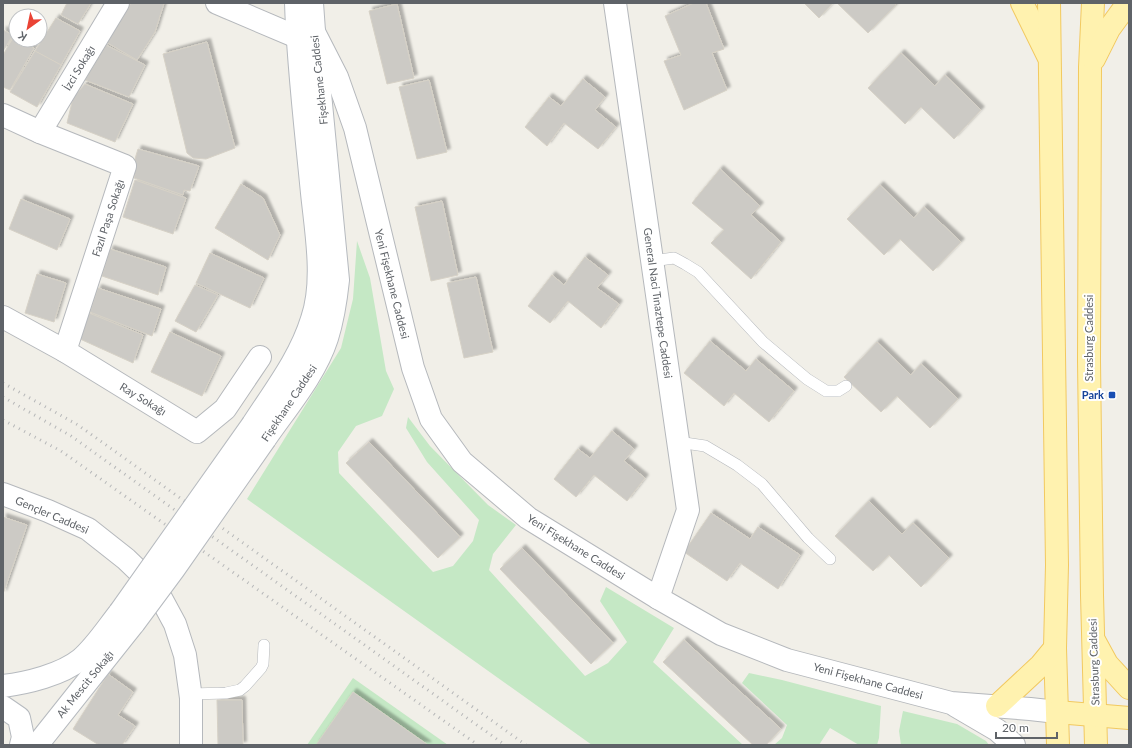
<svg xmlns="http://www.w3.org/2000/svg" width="1132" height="748" font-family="Lato,sans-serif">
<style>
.green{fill:#c5e8c5}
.building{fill:#cccac5;stroke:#d6d1c6;filter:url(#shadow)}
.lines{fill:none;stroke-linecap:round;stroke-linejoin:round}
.service-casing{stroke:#b5b8bc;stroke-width:12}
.minor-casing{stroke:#b5b8bc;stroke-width:24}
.tertiary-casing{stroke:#b5b8bc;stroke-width:24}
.secondary-casing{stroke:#b6babf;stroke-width:24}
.primary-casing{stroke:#f2c960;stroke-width:24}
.service{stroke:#fff;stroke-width:11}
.minor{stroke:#fff;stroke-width:22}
.tertiary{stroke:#fff;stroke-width:22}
.secondary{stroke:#fff;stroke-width:22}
.primary{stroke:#fff2af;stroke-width:22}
.rail{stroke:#b6b7b8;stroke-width:3;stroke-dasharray:1 5;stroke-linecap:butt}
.secondary-bridge-casing{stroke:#b6babf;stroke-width:24;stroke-linecap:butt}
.secondary-bridge{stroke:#fff;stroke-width:22}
.transit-dot{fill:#1a4fb4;stroke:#fff;stroke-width:1.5}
.labels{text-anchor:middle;stroke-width:4;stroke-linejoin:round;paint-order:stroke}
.street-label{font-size:11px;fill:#5f6368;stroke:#fff}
.transit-label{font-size:11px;font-weight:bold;fill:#164399;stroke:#fff;text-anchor:end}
</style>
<defs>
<filter id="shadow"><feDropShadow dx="3.5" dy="-3.5" stdDeviation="1" flood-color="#0004"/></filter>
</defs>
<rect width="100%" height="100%" fill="#f1efe8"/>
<g class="green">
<polygon points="357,241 370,278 386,371 394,389 382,416 356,426 338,452 339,473 433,572 453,566 473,541 479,520 427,462 406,428 408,417 430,446 488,505 516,525 493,554 489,570 585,676 608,663 627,642 600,601 606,587 674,628 653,662 743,745 592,745 247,499 341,348 353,299"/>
<polygon points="749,673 782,680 881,706 879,738 877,745 859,745 830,728 819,745 774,745 782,738 787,725 742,683"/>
<polygon points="353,678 448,745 307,745"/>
<polygon points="903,711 957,724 986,741 989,745 901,745 899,731"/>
</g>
<g class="building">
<polygon points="67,3 91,3 78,24 61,15"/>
<polygon points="131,3 164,3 155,32 137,60 106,42"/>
<polygon points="694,3 706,3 724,49 712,53 727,90 684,110 664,61 681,55 665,16"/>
<polygon points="804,3 833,3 819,18"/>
<polygon points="837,3 894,3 896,5 868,33"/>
<polygon points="397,4 414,78 387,84 369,11"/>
<polygon points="56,18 80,31 61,65 35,51"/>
<polygon points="3,30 13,35 3,51"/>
<polygon points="14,36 16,37 16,40 21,40 34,48 10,90 3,87 3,55"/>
<polygon points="207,42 235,148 206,159 193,158 187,153 163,54"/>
<polygon points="106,45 145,65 129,97 85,80"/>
<polygon points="35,51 61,65 37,107 10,92"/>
<polygon points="901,53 935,86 945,75 981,110 954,139 921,107 905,124 868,88"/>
<polygon points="583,79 605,97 595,110 616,127 598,149 564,123 547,146 525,127 549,97 561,106"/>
<polygon points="429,80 447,152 417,159 399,87"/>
<polygon points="85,84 133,104 115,142 67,123 73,98"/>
<polygon points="138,149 199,166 190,191 184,190 183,195 134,178 135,174 131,172"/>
<polygon points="720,169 760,206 751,215 781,242 751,279 711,243 724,230 692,203"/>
<polygon points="135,180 186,198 173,234 123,217"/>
<polygon points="241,184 263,198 280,235 268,260 215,228"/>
<polygon points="880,185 914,218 924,207 961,242 933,271 900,239 884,255 847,219"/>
<polygon points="21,199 70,219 57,250 9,229"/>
<polygon points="442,201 458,275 431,281 415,207"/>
<polygon points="110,249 166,267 158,295 102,276"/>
<polygon points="210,253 264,278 250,308 196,283"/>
<polygon points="585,257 608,275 597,288 619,304 601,328 568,301 550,323 528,306 552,275 564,285"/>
<polygon points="37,274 66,283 54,322 25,313"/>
<polygon points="476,277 493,352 464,358 447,283"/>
<polygon points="195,285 218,295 196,332 175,321"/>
<polygon points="98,288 161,309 152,336 90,312"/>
<polygon points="89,313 143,335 133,363 80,339"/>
<polygon points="170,332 221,356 202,396 151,372"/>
<polygon points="710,341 746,371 756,359 794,391 769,422 734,393 724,406 684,373"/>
<polygon points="877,342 911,375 921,364 958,399 930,428 897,396 881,412 844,377"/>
<polygon points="612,431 634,449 624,461 645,478 627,501 594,475 576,497 554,479 578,449 590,458"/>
<polygon points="369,442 460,537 438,558 346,463"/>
<polygon points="869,501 902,534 913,523 949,558 921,587 889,555 873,571 835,536"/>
<polygon points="711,513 750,539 758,527 800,555 778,589 740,563 727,581 684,552"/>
<polygon points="3,517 27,525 3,594"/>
<polygon points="522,548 613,643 591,664 500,569"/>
<polygon points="684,640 781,729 766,745 753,745 663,662"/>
<polygon points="108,674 133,692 118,715 135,726 122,745 99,745 73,729"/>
<polygon points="353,692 428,745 316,745"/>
<polygon points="217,700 242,700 243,745 218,745"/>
</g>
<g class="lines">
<defs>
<g id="service">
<polyline points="652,261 674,258 685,264 698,272 763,342 807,379 826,391 838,391 846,386"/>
<polyline points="678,442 705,446 737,465 762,484 808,538 830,559"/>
<polyline points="191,694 226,693 240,690 245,686 261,668 263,664 264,645"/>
</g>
<g id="minor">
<polyline points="217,3 297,37"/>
<polyline points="615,3 688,510 658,598"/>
<polyline points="3,115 40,132 125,166 65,351"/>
<polyline points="40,132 118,3"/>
<polyline points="3,317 65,351 197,432 225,409 260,357"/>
<polyline points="3,494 48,511 88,529 126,559 155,587 175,624 185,655 191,698 191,745"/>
</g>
<g id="tertiary">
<polyline points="314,32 337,77 355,128 413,368 431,419 462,462 528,518 658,598 721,634 787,660 951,703 1030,709 1057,712"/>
<polyline points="956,706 997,730 1014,745"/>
</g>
<g id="secondary">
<path d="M253,424C275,390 300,358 312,319C325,281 316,232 312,193C306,130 298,66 296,3"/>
<path d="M265,439C287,407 315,375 327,338C333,319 336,299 338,280L314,31L312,3"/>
<path d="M3,686C27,683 61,675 81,659C96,646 108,627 120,612"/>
<polyline points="3,707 19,718 23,737 21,745"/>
<polyline points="37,745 134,623"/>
</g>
<g id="primary">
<polyline points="1022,3 1048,56"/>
<polyline points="1049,3 1057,565 1055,648 1058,745"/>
<polyline points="1093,3 1090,67 1089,361 1092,595 1096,745"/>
<polyline points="1094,59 1109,29 1128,3"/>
<polyline points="1095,642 1107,664 1129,688"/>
<polyline points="997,706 1041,665 1055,648"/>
<polyline points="1057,712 1129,718"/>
</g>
</defs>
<use href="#service" class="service-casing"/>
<use href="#minor" class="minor-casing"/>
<use href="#tertiary" class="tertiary-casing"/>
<use href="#secondary" class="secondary-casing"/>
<use href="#primary" class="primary-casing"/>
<use href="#service" class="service"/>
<use href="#minor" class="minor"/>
<use href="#tertiary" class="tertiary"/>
<use href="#secondary" class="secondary"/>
<use href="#primary" class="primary"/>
<g class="rail">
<polyline points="3,383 78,425 526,745"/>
<polyline points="3,397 71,436 505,745"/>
<polyline points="3,420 61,451 478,745"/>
</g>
<defs>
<g id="secondary-bridge">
<polyline points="120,612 253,424"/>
<polyline points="134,623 174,569 265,439"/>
</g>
</defs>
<use href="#secondary-bridge" class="secondary-bridge-casing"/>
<use href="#secondary-bridge" class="secondary-bridge"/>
</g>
<rect class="transit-dot" x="1108" y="391" width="8" height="8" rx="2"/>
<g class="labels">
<g class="street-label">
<text transform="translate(79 68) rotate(-59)" y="4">İzci Sokağı</text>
<text transform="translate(319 80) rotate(-96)" y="4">Fişekhane Caddesi</text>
<text transform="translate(108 218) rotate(-72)" y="4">Fazıl Paşa Sokağı</text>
<text transform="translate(392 284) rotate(76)" y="4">Yeni Fişekhane Caddesi</text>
<text transform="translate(658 303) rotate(82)" y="4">General Naci Tınaztepe Caddesi</text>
<text transform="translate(1089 338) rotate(-90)" y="4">Strasburg Caddesi</text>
<text transform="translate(143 399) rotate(31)" y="4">Ray Sokağı</text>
<text transform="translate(289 403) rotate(-56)" y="4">Fişekhane Caddesi</text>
<text transform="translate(52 515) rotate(23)" y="4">Gençler Caddesi</text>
<text transform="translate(576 547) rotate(32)" y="4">Yeni Fişekhane Caddesi</text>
<text transform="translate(1094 662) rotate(-92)" y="4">Strasburg Caddesi</text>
<text transform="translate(868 681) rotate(15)" y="4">Yeni Fişekhane Caddesi</text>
<text transform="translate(85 684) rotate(-51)" y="4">Ak Mescit Sokağı</text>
</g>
<g class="transit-label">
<text x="1104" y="399">Park</text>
</g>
</g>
<rect width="1132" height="748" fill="none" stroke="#5f6368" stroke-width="8"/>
<g transform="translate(28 28) rotate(213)"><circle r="19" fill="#ffffff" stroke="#bfc1c3"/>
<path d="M0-3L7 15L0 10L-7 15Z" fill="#ea4335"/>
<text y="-6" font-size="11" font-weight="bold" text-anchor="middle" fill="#5f6368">K</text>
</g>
<path d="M996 732v6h61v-6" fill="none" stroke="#5f6368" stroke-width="2"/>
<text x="1002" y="732" font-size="12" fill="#5f6368" stroke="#ffffff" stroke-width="3" paint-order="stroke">20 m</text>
</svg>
